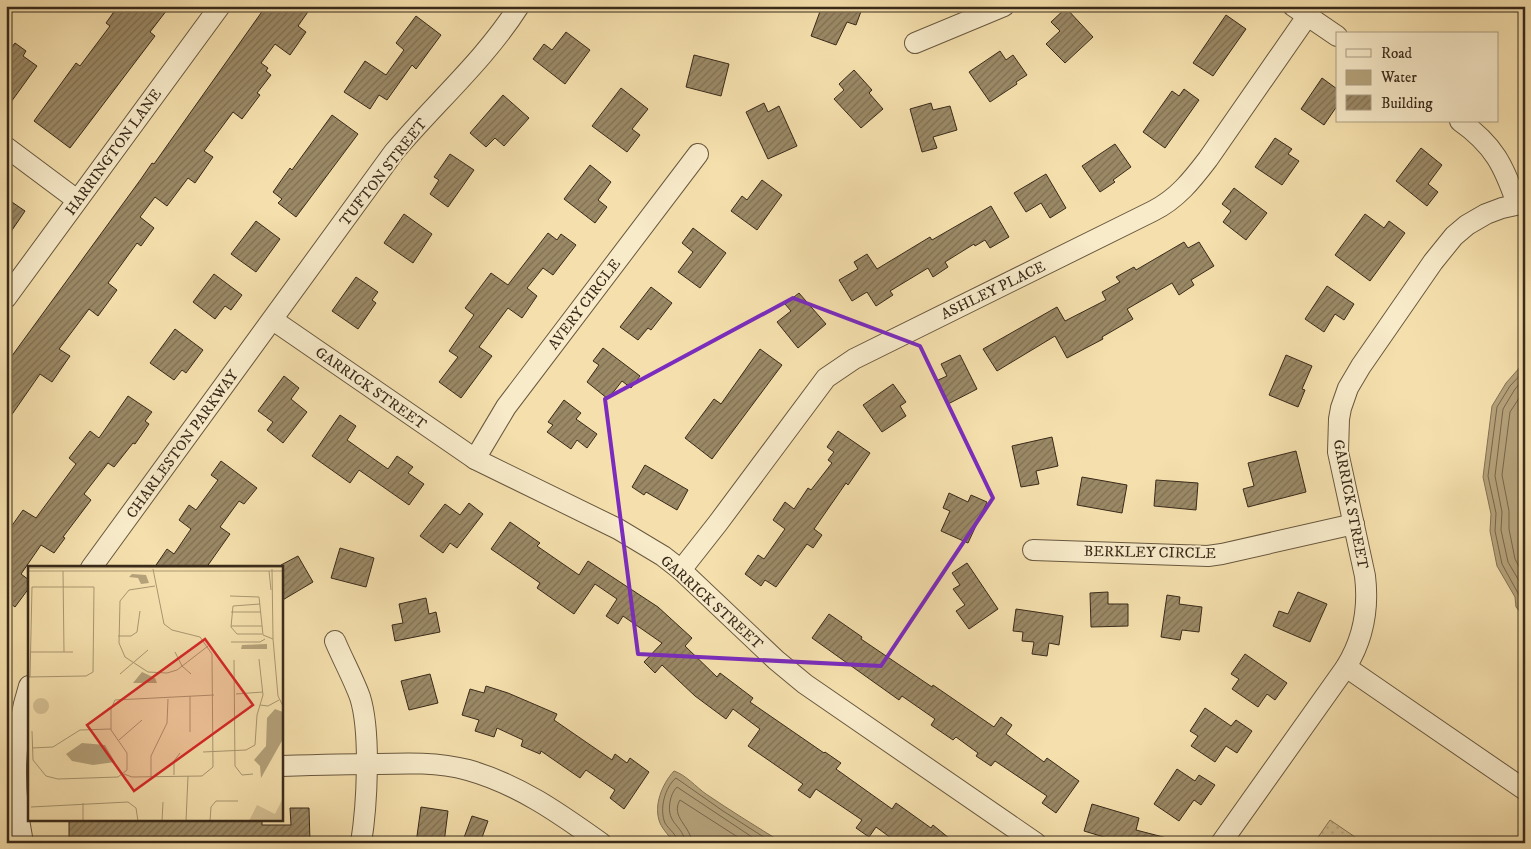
<svg xmlns="http://www.w3.org/2000/svg" width="1531" height="849" font-family="'IM FELL DW Pica',serif">
<style>
.grass{fill:url(#grass-dots);stroke:#877657}
.water{fill:#b5a27b;stroke:#837254}
.lines{fill:none;stroke-linecap:round;stroke-linejoin:round}
.shore{stroke:#77664a;stroke-width:1}
.building{fill:url(#building-hatch);stroke:#392a1a}
.minor-casing{stroke:#68583f;stroke-width:22}
.minor{stroke:#f8ebca;stroke-width:20}
.marked{fill:none;stroke:#7b2cbf;stroke-width:4;stroke-linejoin:round}
.labels{text-anchor:middle;stroke-width:4;stroke-linejoin:round;paint-order:stroke}
.street-label{font-size:15px;fill:#392a1a;stroke:#f8ebca}
.inset-road{fill:none;stroke:#aa9772;stroke-width:1}
.view{fill:#d62828;fill-opacity:0.15;stroke:#d62828;stroke-width:2.5}
.inset-edge{fill:none;stroke:#392a1a;stroke-width:2.5}
</style>
<defs>
<pattern id="grass-dots" width="8" height="8" patternUnits="userSpaceOnUse" patternTransform="scale(1.25)"><rect width="8" height="8" fill="#d5c194"/><path d="M2 2h.1M6 6h.1" fill="none" stroke="#b8a67f" stroke-width="1.8" stroke-linecap="round"/></pattern>
<pattern id="building-hatch" width="6" height="6" patternUnits="userSpaceOnUse" patternTransform="scale(1.25)"><rect width="6" height="6" fill="#9b8966"/><path d="M-1 1l2-2M0 6l6-6M5 7l2-2" fill="none" stroke="#7f7053"/></pattern>
</defs>
<rect width="100%" height="100%" fill="#f5e0ad"/>
<filter id="stains"><feTurbulence type="fractalNoise" baseFrequency=".004" numOctaves="4"/><feColorMatrix values="0 0 0 0 .2 0 0 0 0 .09 0 0 0 0 .02 0 0 0 .5 -.17"/></filter>
<radialGradient id="worn" r=".72"><stop offset=".6" stop-color="#630" stop-opacity="0"/><stop offset="1" stop-color="#630" stop-opacity=".3"/></radialGradient>
<polygon class="grass" points="1330,820 1364,843 1314,843"/>
<g class="water">
<polygon points="1525,365 1525,618 1516,607 1515,597 1497,566 1490,531 1491,514 1483,477 1492,406 1506,383 1521,366"/>
<path d="M674,771C686,775 696,787 706,794C731,811 757,827 783,843H675C670,837 663,830 660,823C653,806 662,784 674,771Z"/>
</g>
<g class="lines">
<g class="shore">
<polyline points="1525,370 1510,386 1497,407 1488,476 1496,513 1495,531 1502,564 1519,595 1521,605 1525,612"/>
<polyline points="1525,378 1515,389 1503,409 1495,476 1502,512 1501,530 1508,562 1525,591"/>
<polyline points="1525,389 1510,412 1502,475 1509,511 1509,529 1515,559 1525,578"/>
<path d="M678,843C677,834 669,830 665,823C659,809 665,787 676,778L723,811L773,843"/>
<path d="M685,843C684,825 666,825 670,802C671,796 673,791 677,787L761,843"/>
<path d="M692,843C691,826 670,817 680,800L747,843"/>
</g>
</g>
<g class="building">
<polygon points="118,6 170,6 150,32 155,36 70,148 34,121 76,63 80,66 110,26 106,23"/>
<polygon points="266,6 312,6 298,26 306,32 290,55 275,44 261,63 268,68 266,71 271,75 257,93 260,95 242,119 233,112 204,151 213,157 195,183 188,178 167,206 155,197 140,217 154,228 141,246 137,243 108,283 117,290 98,316 89,309 59,349 70,356 52,382 40,374 6,423 6,364 141,179 152,163 154,164"/>
<polygon points="822,6 863,6 856,25 847,22 836,45 811,36"/>
<polygon points="1066,8 1093,37 1065,63 1046,44 1060,31 1051,22"/>
<polygon points="1226,15 1246,29 1213,76 1193,63"/>
<polygon points="416,16 441,35 416,69 412,65 387,100 379,95 370,109 344,92 365,61 386,75 404,50 396,43"/>
<polygon points="566,32 590,50 565,84 533,59 544,44 552,50"/>
<polygon points="15,43 26,51 23,56 37,66 6,109 6,54"/>
<polygon points="1000,51 1006,60 1013,55 1027,75 1016,82 1017,84 990,102 969,72"/>
<polygon points="694,55 729,64 721,96 686,87"/>
<polygon points="854,70 872,90 869,93 883,109 861,128 834,99 844,90 839,84"/>
<polygon points="1322,78 1337,89 1337,106 1324,125 1301,109"/>
<polygon points="621,88 648,109 632,129 640,135 627,152 592,126"/>
<polygon points="1184,89 1199,100 1165,148 1143,132 1172,91 1179,96"/>
<polygon points="503,95 529,118 504,146 495,138 486,147 470,133"/>
<polygon points="764,103 768,112 779,106 797,146 768,159 746,112"/>
<polygon points="931,103 933,110 950,106 957,130 933,137 937,148 922,152 910,109"/>
<polygon points="332,115 358,134 296,217 278,203 282,199 273,192 290,168 292,170"/>
<polygon points="1275,138 1292,149 1288,154 1299,161 1282,185 1255,167"/>
<polygon points="1115,144 1131,167 1113,180 1115,182 1100,192 1082,166"/>
<polygon points="1421,148 1442,165 1428,184 1438,192 1427,206 1396,181"/>
<polygon points="450,154 474,170 448,207 430,194 439,180 434,177"/>
<polygon points="590,165 611,182 598,200 607,207 595,223 564,199"/>
<polygon points="1046,174 1066,208 1050,218 1041,203 1026,212 1014,193"/>
<polygon points="762,180 782,195 757,230 731,211 742,196 747,200"/>
<polygon points="1234,188 1267,213 1246,240 1223,222 1231,211 1222,204"/>
<polygon points="6,198 25,211 6,239"/>
<polygon points="991,206 1009,237 990,248 985,240 975,246 974,244 945,262 948,267 933,277 928,268 890,291 893,295 876,306 867,292 852,301 839,280 858,269 854,262 867,254 877,269 930,237 932,240"/>
<polygon points="404,214 432,234 413,263 384,243"/>
<polygon points="1365,214 1384,228 1389,221 1405,233 1370,281 1335,255"/>
<polygon points="256,221 280,239 256,272 231,254"/>
<polygon points="693,228 726,253 700,288 678,272 693,252 682,243"/>
<polygon points="548,233 557,240 561,234 576,245 553,275 543,268 527,288 537,296 522,318 508,308 479,347 492,356 461,398 439,382 458,357 449,351 474,315 465,308 491,273 508,285"/>
<polygon points="1184,242 1188,248 1199,242 1214,266 1191,280 1194,285 1179,295 1172,283 1127,309 1133,319 1102,337 1103,339 1067,358 1055,336 997,371 983,349 1057,307 1065,321 1106,300 1102,292 1120,282 1116,277 1134,267 1136,270"/>
<polygon points="214,274 242,295 231,310 225,306 215,319 193,302"/>
<polygon points="356,277 378,292 372,300 376,303 358,329 332,311"/>
<polygon points="1327,286 1354,304 1344,320 1335,314 1324,332 1305,319"/>
<polygon points="651,287 672,303 651,330 648,328 638,340 620,327"/>
<polygon points="799,293 826,324 798,348 777,322 791,311 785,304"/>
<polygon points="175,329 203,350 186,373 182,370 174,380 150,363"/>
<polygon points="603,348 640,376 631,388 622,381 608,399 587,382 599,365 593,361"/>
<polygon points="760,349 782,365 712,459 685,438 714,399 721,404"/>
<polygon points="960,355 977,389 948,404 936,381 947,376 941,364"/>
<polygon points="1286,355 1312,366 1302,389 1305,390 1298,407 1269,395"/>
<polygon points="284,376 299,388 291,399 307,412 283,443 267,430 273,422 258,411"/>
<polygon points="893,384 906,402 900,406 906,416 882,432 863,405"/>
<polygon points="128,396 152,412 145,421 149,424 135,444 133,443 114,467 108,463 84,494 91,500 63,537 65,538 54,553 41,545 21,574 29,580 29,588 15,607 6,600 6,534 23,510 36,518 76,464 69,458 90,431 99,438"/>
<polygon points="564,400 581,413 576,419 597,434 587,448 577,440 571,449 547,432 553,425 548,422"/>
<polygon points="340,415 356,426 347,440 388,469 397,456 413,467 408,473 424,484 409,505 359,470 350,483 312,456"/>
<polygon points="838,431 870,453 848,485 846,483 814,529 822,535 813,548 807,544 776,587 765,580 761,586 745,574 758,555 764,559 785,529 773,520 785,502 794,509 808,488 811,490 832,463 828,460 834,452 827,447"/>
<polygon points="1052,437 1058,466 1036,471 1039,484 1021,487 1012,446"/>
<polygon points="1296,451 1306,492 1248,507 1243,489 1254,486 1248,463"/>
<polygon points="221,461 257,488 244,504 239,501 220,527 230,534 206,568 154,568 167,549 174,554 191,529 179,520 189,505 196,510 218,480 211,475"/>
<polygon points="645,465 688,490 677,510 646,492 644,495 632,487"/>
<polygon points="1082,477 1127,485 1122,513 1077,505"/>
<polygon points="1156,480 1198,483 1196,510 1154,506"/>
<polygon points="949,493 968,502 971,495 987,502 968,543 941,531 950,511 943,508"/>
<polygon points="469,503 483,514 457,548 450,543 443,553 420,536 445,504 460,515"/>
<polygon points="510,522 540,543 537,546 579,575 588,561 658,607 692,638 685,646 717,677 720,673 753,698 750,702 824,753 825,752 841,763 836,769 892,809 896,803 931,828 933,825 955,843 898,843 876,827 869,837 856,828 862,820 816,789 810,798 798,790 803,784 748,746 760,729 733,709 726,719 695,696 662,665 655,673 644,662 662,643 623,616 618,624 606,616 617,599 595,584 574,614 537,588 540,583 491,549"/>
<polygon points="340,548 374,558 366,587 331,578"/>
<polygon points="298,556 313,582 281,601 281,565"/>
<polygon points="967,563 998,609 969,629 956,611 965,605 953,589 960,585 952,573"/>
<polygon points="1108,592 1108,604 1128,604 1128,626 1091,627 1090,593"/>
<polygon points="1298,592 1327,604 1310,642 1273,626 1279,611 1288,614"/>
<polygon points="1167,595 1180,597 1179,604 1202,607 1199,632 1182,630 1180,640 1161,637"/>
<polygon points="426,598 429,614 436,612 440,632 395,641 392,625 403,623 399,604"/>
<polygon points="1016,609 1063,616 1059,645 1049,643 1047,656 1032,654 1034,642 1022,641 1023,632 1013,631"/>
<polygon points="829,614 862,637 861,639 932,687 933,685 994,727 1001,717 1012,725 1006,734 1044,762 1047,758 1079,781 1056,813 1042,803 1047,796 995,761 991,766 976,756 978,753 956,737 953,740 931,725 935,719 902,696 899,700 812,638"/>
<polygon points="1245,654 1287,683 1275,700 1267,694 1258,707 1232,689 1239,679 1231,674"/>
<polygon points="430,674 438,703 409,710 401,681"/>
<polygon points="486,686 508,693 557,714 554,720 612,760 615,754 627,763 630,758 649,772 624,809 610,798 615,790 586,770 580,778 541,751 540,754 521,746 523,740 497,728 494,737 475,731 479,720 462,715 470,689 484,693"/>
<polygon points="1205,708 1231,726 1236,720 1252,731 1237,753 1226,746 1215,762 1191,746 1198,736 1190,731"/>
<polygon points="1177,769 1195,781 1199,775 1215,785 1201,805 1194,800 1179,821 1154,804"/>
<polygon points="1092,804 1139,818 1136,830 1167,838 1166,843 1124,843 1084,831"/>
<polygon points="421,807 448,811 444,843 416,843"/>
<polygon points="290,808 309,808 310,843 189,843 156,841 156,843 69,843 69,821 262,820 262,825 291,825"/>
<polygon points="472,816 488,821 480,843 462,843"/>
</g>
<g class="lines">
<defs>
<g id="minor">
<polyline points="1293,6 1337,36"/>
<polyline points="915,43 1004,6"/>
<path d="M1460,121C1494,145 1504,166 1517,204"/>
<polyline points="6,147 77,200"/>
<polyline points="6,298 220,6"/>
<polyline points="273,320 475,459 618,529 663,556 681,570 776,660 805,684 1036,843"/>
<polyline points="475,459 506,407 698,154"/>
<polyline points="1033,550 1208,556 1222,554 1354,524"/>
<path d="M91,568L394,152C435,103 484,61 519,6"/>
<path d="M681,570L718,523L826,378L854,359L1153,211C1177,199 1192,180 1208,159L1308,15"/>
<path d="M335,641C343,660 353,678 360,697C371,732 367,806 361,843"/>
<polyline points="1346,667 1525,790"/>
<path d="M281,766C313,765 345,764 377,764C407,763 438,762 468,770C518,784 559,813 601,843"/>
<path d="M23,843C13,791 13,736 29,686"/>
<path d="M1221,843L1346,667C1364,638 1369,609 1365,576L1338,452L1339,419L1341,408L1348,388L1361,366L1433,262L1454,236L1467,225L1486,214L1502,208L1525,203"/>
</g>
</defs>
<use href="#minor" class="minor-casing"/>
<use href="#minor" class="minor"/>
</g>
<path class="marked" d="M793,298L920,346L993,498L881,666L638,654L605,399Z"/>
<g class="labels">
<g class="street-label">
<text transform="translate(113 152) rotate(-54)" y="5">HARRINGTON LANE</text>
<text transform="translate(383 172) rotate(-52)" y="5">TUFTON STREET</text>
<text transform="translate(993 290) rotate(-26)" y="5">ASHLEY PLACE</text>
<text transform="translate(584 304) rotate(-53)" y="5">AVERY CIRCLE</text>
<text transform="translate(371 388) rotate(35)" y="5">GARRICK STREET</text>
<text transform="translate(182 444) rotate(-54)" y="5">CHARLESTON PARKWAY</text>
<text transform="translate(1351 504) rotate(79)" y="5">GARRICK STREET</text>
<text transform="translate(1150 552) rotate(1)" y="5">BERKLEY CIRCLE</text>
<text transform="translate(712 602) rotate(42)" y="5">GARRICK STREET</text>
</g>
</g>
<g transform="translate(28 566)">
<rect width="255" height="255" fill="#f5e0ad"/>
<path d="M5 140a8 8 0 1 1 16 0a8 8 0 1 1-16 0ZM255,232V255H221L229,239L247,248Z" fill="#d5c194"/>
<path d="M104,8L118,9L121,17L113,18L110,12L101,11ZM239,78V83H213L214,79ZM114,106L127,112L129,117H105ZM247,143L255,146V173L233,212L232,200L226,194L238,180L239,152ZM54,177L77,179L87,196L65,199L44,195L38,188Z" fill="#b5a27b"/>
<path class="inset-road" d="M0,2L255,1M244,3L245,73L250,130L255,140M0,5H255M35,5L36,86M241,5L243,24M127,20L101,24L92,35L91,77L97,91L120,106L139,107L149,104L180,80M4,21H66M202,30L231,31M231,31L235,69L245,73M232,38L205,40L203,61L209,68H234M203,46H232M203,60H234M90,70H103L109,66L112,45M203,76H232L237,73M2,86H45M147,86L154,100L163,108M206,94L207,200L214,209L225,208M92,108L120,84M0,111L58,110L65,106L66,21M2,111L4,21M208,128L235,126M232,139L240,140L251,134M4,165L5,194L18,210L30,213L90,211L99,204V187L83,164V143L87,134L186,129M162,166V130M91,174L114,154M4,182L25,181L52,164L83,163M175,186L218,184L227,179L229,149L235,129L231,93M96,208L104,211L174,210L185,201L184,88L172,71L144,64L136,58L125,3M146,209V195L152,187M123,211V190L139,157L140,133M55,237V255M3,241L100,236L108,242L110,255M134,255L135,236M158,255L160,210M182,255L183,241L188,235H210"/>
<path class="view" d="M177,73L225,139L106,225L59,159Z"/>
<rect width="255" height="255" class="inset-edge"/>
</g>
<rect width="1531" height="849" fill="none" stroke="#f5e0ad" stroke-width="25"/>
<rect x="8" y="8" width="1516" height="834" fill="none" stroke="#392a1a" stroke-width="2.5"/>
<rect x="12" y="12" width="1506" height="824" fill="none" stroke="#392a1a"/>
<rect x="1336" y="32" width="162" height="90" fill="#f8ebca" stroke="#ac9e84"/>
<rect x="1346" y="49" width="25" height="8" fill="#f8ebca" stroke="#ac9e84"/>
<text x="1381" y="58" font-size="15" fill="#392a1a">Road</text>
<rect x="1346" y="70" width="25" height="15" fill="#b5a27b" stroke="#ac9e84"/>
<text x="1381" y="82" font-size="15" fill="#392a1a">Water</text>
<rect x="1346" y="95" width="25" height="15" fill="url(#building-hatch)" stroke="#ac9e84"/>
<text x="1381" y="108" font-size="15" fill="#392a1a">Building</text>
<rect width="100%" height="100%" filter="url(#stains)"/>
<rect width="100%" height="100%" fill="url(#worn)"/>
</svg>
